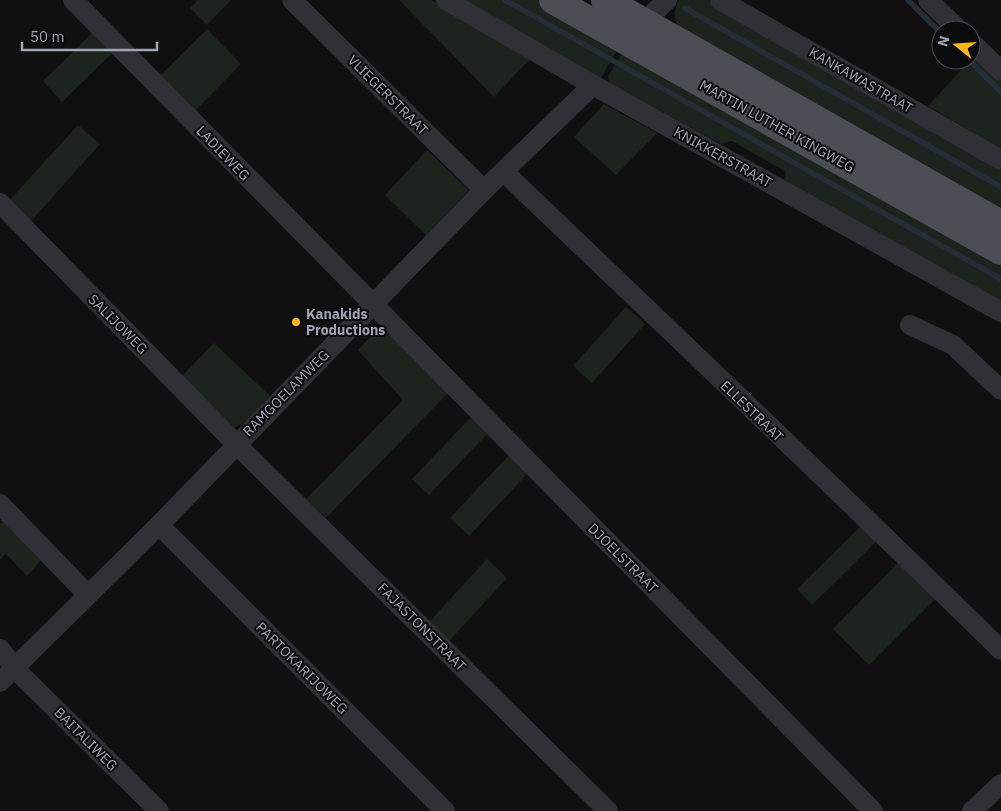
<svg xmlns="http://www.w3.org/2000/svg" width="1001" height="811" font-family="'IBM Plex Sans',sans-serif">
<style>
.green{fill:#1c241d}
.lines{fill:none;stroke-linecap:round;stroke-linejoin:round}
.stream{stroke:#252e36;stroke-width:5.5}
.minor{stroke:#303137;stroke-width:20}
.primary{stroke:#4c4e56;stroke-width:28}
.poi-dot{fill:#ffb61a;stroke:#0b0b0c;stroke-width:2}
.labels{text-anchor:middle;stroke-width:4;stroke-linejoin:round;paint-order:stroke}
.street-label{font-size:14px;fill:#9fa5b4;stroke:#0b0b0c}
.poi-label{font-size:14px;font-weight:bold;fill:#9fa5b4;stroke:#0b0b0c;text-anchor:start}
</style>
<rect width="100%" height="100%" fill="#101011"/>
<g class="green">
<polygon points="198,0 231,0 207,25 190,8"/>
<polygon points="399,0 431,0 533,56 494,97"/>
<polygon points="462,0 542,0 613,45 616,52 600,79"/>
<path d="M679,0H708L1001,167V212L678,27C674,18 674,8 679,0Z"/>
<polygon points="207,29 241,64 191,115 156,80"/>
<polygon points="94,31 114,51 62,102 43,81"/>
<polygon points="624,54 1001,260 1001,304 784,180 786,172 732,141 721,144 609,83 608,76 621,55"/>
<polygon points="976,54 1001,79 1001,149 928,106"/>
<polygon points="604,104 657,133 616,175 574,137"/>
<polygon points="78,125 100,144 31,221 9,201"/>
<polygon points="427,150 469,190 426,235 385,195"/>
<polygon points="626,307 645,324 592,383 573,366"/>
<polygon points="385,327 448,393 326,518 306,499 403,400 358,350 378,329"/>
<path d="M214,343L270,396C260,406 246,429 230,427L181,377Z"/>
<polygon points="473,415 490,431 429,495 412,479"/>
<polygon points="510,454 529,472 469,536 450,518"/>
<polygon points="6,518 45,556 27,576 6,554 0,559 0,524"/>
<polygon points="864,523 879,539 812,605 797,589"/>
<polygon points="487,559 507,578 449,641 429,622"/>
<polygon points="901,560 937,597 869,665 833,629"/>
</g>
<g class="lines">
<g class="stream">
<polyline points="505,0 1001,279"/>
<polyline points="908,0 941,33"/>
<polyline points="685,8 1001,187"/>
<polyline points="969,60 1001,92"/>
</g>
<g class="minor">
<polyline points="73,0 873,811"/>
<polyline points="292,0 484,190"/>
<polyline points="446,0 593,85 1001,312"/>
<polyline points="720,0 1001,160"/>
<polyline points="928,0 959,30"/>
<polyline points="637,34 644,22 667,0"/>
<polyline points="971,42 1001,71"/>
<path d="M504,172C670,331 837,489 1001,650"/>
<polyline points="0,203 236,444 608,811"/>
<polyline points="910,325 953,345 1001,390"/>
<polyline points="0,504 87,594"/>
<polyline points="159,525 445,811"/>
<polyline points="0,649 14,668 159,811"/>
<polyline points="0,682 159,525 484,190 593,85"/>
<polyline points="972,811 1001,784"/>
</g>
<g class="primary">
<polyline points="553,0 1001,251"/>
<polyline points="605,0 1001,224"/>
</g>
</g>
<circle class="poi-dot" cx="296" cy="322" r="5"/>
<g class="labels">
<g class="street-label">
<text transform="translate(861 80) rotate(30)" y="5">KANKAWASTRAAT</text>
<text transform="translate(388 95) rotate(45)" y="5">VLIEGERSTRAAT</text>
<text transform="translate(777 126) rotate(29)" y="5">MARTIN LUTHER KINGWEG</text>
<text transform="translate(223 153) rotate(46)" y="5">LADIEWEG</text>
<text transform="translate(723 157) rotate(29)" y="5">KNIKKERSTRAAT</text>
<text transform="translate(118 324) rotate(45)" y="5">SALIJOWEG</text>
<text transform="translate(286 393) rotate(-45)" y="5">RAMGOELAMWEG</text>
<text transform="translate(752 411) rotate(44)" y="5">ELLESTRAAT</text>
<text transform="translate(623 558) rotate(45)" y="5">DJOELSTRAAT</text>
<text transform="translate(422 627) rotate(45)" y="5">FAJASTONSTRAAT</text>
<text transform="translate(302 668) rotate(45)" y="5">PARTOKARIJOWEG</text>
<text transform="translate(86 739) rotate(45)" y="5">BAITALIWEG</text>
</g>
<g class="poi-label">
<text x="306" y="319">Kanakids<tspan x="306" dy="16">Productions</tspan></text>
</g>
</g>
<g transform="translate(956 45) rotate(287)"><circle r="24" fill="#0b0b0c" stroke="#46494f"/>
<path d="M0-4L9 19L0 12L-9 19Z" fill="#ffb61a"/>
<text y="-8" font-size="14" font-weight="bold" text-anchor="middle" fill="#9fa5b4">N</text>
</g>
<path d="M22 42v8h135v-8" fill="none" stroke="#9fa5b4" stroke-width="2.5"/>
<text x="30" y="42" font-size="15" fill="#9fa5b4" stroke="#0b0b0c" stroke-width="4" paint-order="stroke">50 m</text>
</svg>
